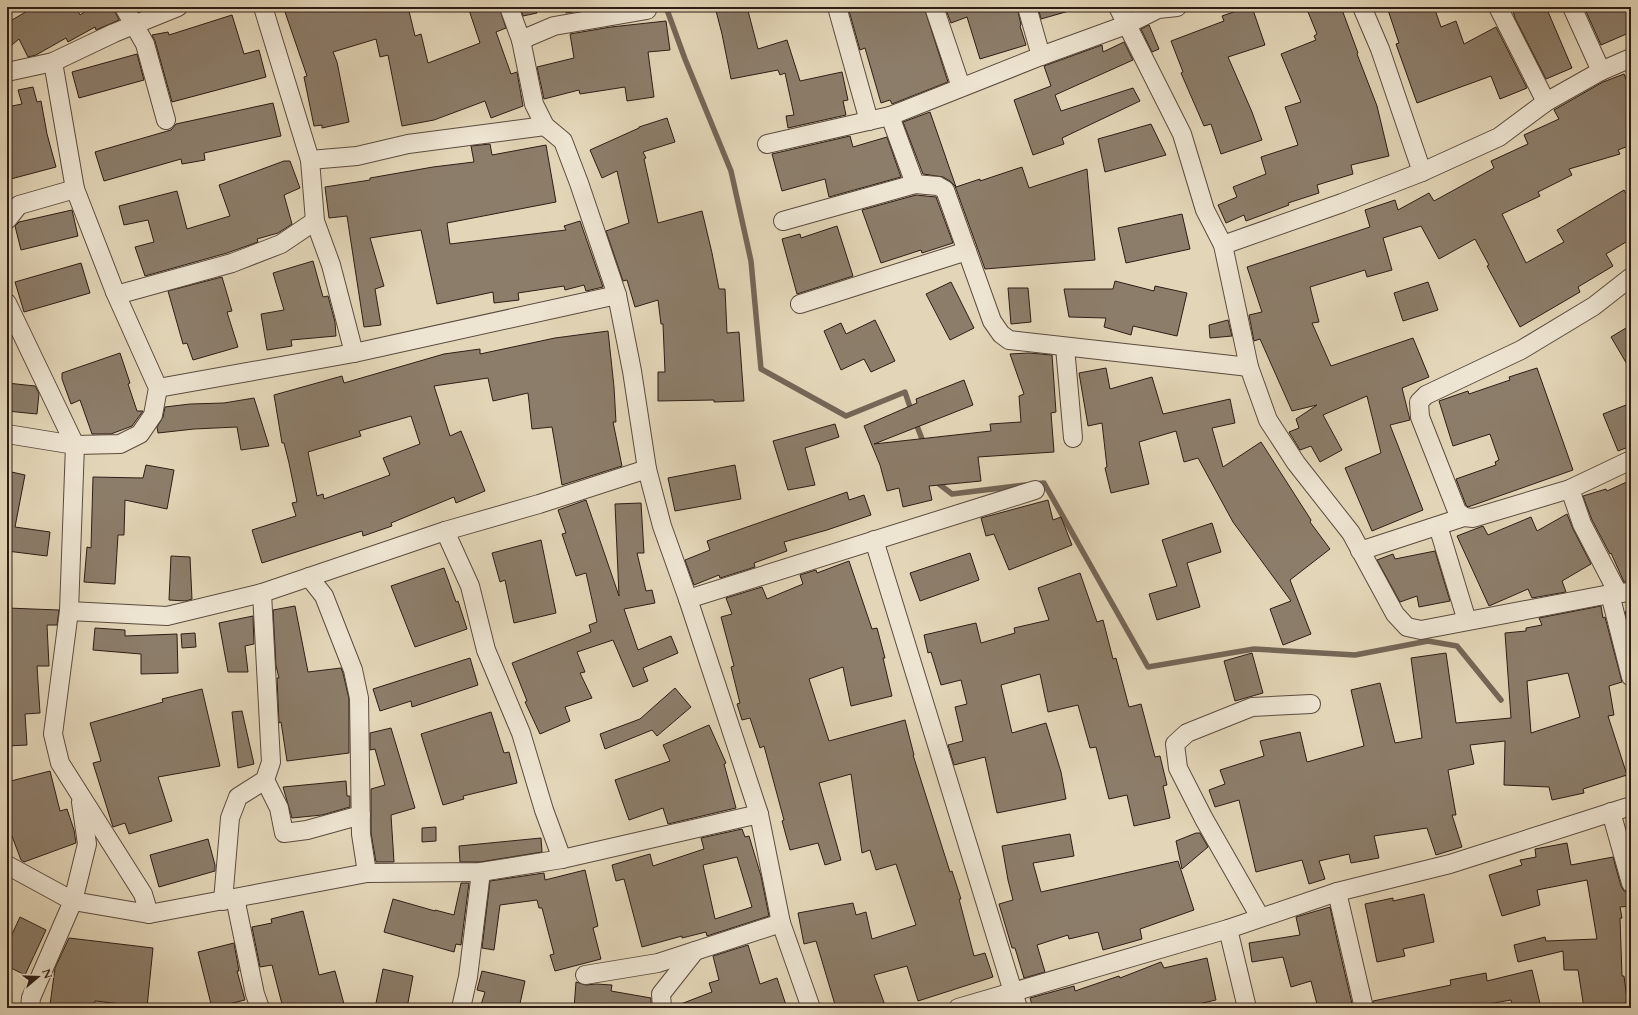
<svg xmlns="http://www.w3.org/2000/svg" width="1638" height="1015" font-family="Cardo,serif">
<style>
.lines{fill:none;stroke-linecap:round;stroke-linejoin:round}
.stream{stroke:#756656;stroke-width:5.5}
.building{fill:#8c7d6a;stroke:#2e1d15;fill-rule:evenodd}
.minor-casing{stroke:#5b4b3e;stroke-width:20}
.minor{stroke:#ede4d1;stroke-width:18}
</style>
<rect width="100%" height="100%" fill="#e3d6b8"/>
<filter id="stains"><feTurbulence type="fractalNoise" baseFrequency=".005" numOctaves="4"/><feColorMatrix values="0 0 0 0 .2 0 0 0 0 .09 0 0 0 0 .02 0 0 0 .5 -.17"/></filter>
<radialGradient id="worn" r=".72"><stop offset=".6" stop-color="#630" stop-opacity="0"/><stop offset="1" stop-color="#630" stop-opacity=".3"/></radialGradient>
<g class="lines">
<g class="stream">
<polyline points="666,7 685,59 731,171 751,261 761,369 846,416 905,392 912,413"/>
<polyline points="915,421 924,444"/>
<polyline points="937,479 939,484 952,494 1025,485"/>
<polyline points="1034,484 1044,483 1148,667 1254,649 1355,655 1428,641 1457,646 1501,700"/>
</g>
</g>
<g class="building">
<polygon points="34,7 76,7 80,15 92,7 113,7 119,20 96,30 95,27 68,42 66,38 36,55 28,57 19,39 7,49 7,23"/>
<polygon points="298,7 408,7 415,36 421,34 428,63 480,43 468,7 499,7 506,28 496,32 511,74 517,72 523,106 491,118 485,101 434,120 402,126 388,55 380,57 376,39 333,52 337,62 349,122 322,128 322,125 314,126 304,77 307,76 285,12"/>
<polygon points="520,7 536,7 537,13 523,16"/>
<polygon points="565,7 598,7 598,8 566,13"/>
<polygon points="715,7 747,7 758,49 787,40 800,81 842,72 848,100 843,101 846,115 788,128 786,116 794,115 785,73 780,75 778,70 731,79 722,34"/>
<polygon points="848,7 924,7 948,82 892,104 890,100 881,103 865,48 860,50"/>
<polygon points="945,7 1017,7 1021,25 1020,26 1026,45 980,59 967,17 951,23"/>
<polygon points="1038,7 1068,7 1069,11 1041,19"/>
<polygon points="1248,7 1252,7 1265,45 1228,57 1252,112 1262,140 1221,154 1211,124 1204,126 1181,73 1183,72 1171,41 1224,21 1222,16"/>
<polygon points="1306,7 1341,7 1358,53 1357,54 1377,106 1389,156 1351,165 1353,174 1317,185 1319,193 1288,203 1289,205 1246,221 1244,215 1226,223 1218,205 1237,197 1233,187 1266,174 1261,157 1298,145 1285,107 1301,102 1281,54 1316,40 1314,36 1317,34"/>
<polygon points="1387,7 1434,7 1441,27 1456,21 1464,44 1496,27 1527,88 1500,99 1491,76 1417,103 1396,44 1399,43"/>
<polygon points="1512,7 1546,7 1572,68 1546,79 1515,18"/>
<polygon points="1584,7 1631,7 1631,32 1601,45"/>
<polygon points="232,15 244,54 259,50 266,77 172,102 155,41 152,35 168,32 169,35"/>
<polygon points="666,21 670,50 648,52 654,97 627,101 625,87 580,94 579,90 544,99 537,67 574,58 570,34 611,27"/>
<polygon points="1149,25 1159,49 1152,52 1141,29"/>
<polygon points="1124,42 1133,60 1055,95 1061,111 1133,88 1140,101 1062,138 1064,144 1033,155 1014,100 1051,86 1044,66 1102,45 1103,52"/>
<polygon points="137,54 144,80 79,98 72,72"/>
<polygon points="1624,74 1631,92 1631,145 1618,150 1620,154 1569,169 1572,175 1538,192 1540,196 1502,214 1526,263 1564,242 1557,230 1624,190 1631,201 1631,239 1606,254 1613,266 1578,287 1580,292 1520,327 1487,266 1489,265 1475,239 1439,259 1421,226 1383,238 1392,270 1367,277 1365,270 1310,287 1319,322 1312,323 1331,366 1413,338 1429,377 1402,388 1410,420 1390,425 1423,510 1372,531 1345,468 1381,453 1367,396 1323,415 1342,450 1320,462 1311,446 1300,450 1289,432 1299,428 1296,419 1317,405 1292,411 1260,339 1254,341 1249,315 1262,312 1247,267 1370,227 1365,210 1395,200 1398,210 1429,193 1434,201 1494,168 1491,161 1528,144 1524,135 1559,119 1554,110 1603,82"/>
<polygon points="33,87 37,102 41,101 47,134 56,167 7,180 7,107 22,104 18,90"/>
<polygon points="273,103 281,136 204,153 205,160 182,164 181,159 104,181 95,152 171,130 176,124"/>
<polygon points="930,112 956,187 980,179 980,181 1022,167 1029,188 1087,169 1095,260 985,269 955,186 950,181 943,177 923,174 903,122"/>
<polygon points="667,118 675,142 643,152 646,158 644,159 658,223 702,211 712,253 719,289 725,289 727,333 739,332 744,401 714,402 714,400 658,401 658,372 665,372 663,324 661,324 658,300 635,307 627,280 623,281 606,231 629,223 617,171 602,178 590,150 639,128 639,127"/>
<polygon points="1151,124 1166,155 1105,172 1098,139"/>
<polygon points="850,136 853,147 887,137 901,177 829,197 825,179 782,191 772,154"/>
<polygon points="490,144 492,155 546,145 556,202 447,223 450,244 566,230 564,226 580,221 603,287 586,291 584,285 565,290 564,286 518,293 519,300 494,303 493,292 437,304 421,230 370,238 384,286 375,289 381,325 364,327 347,216 329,218 325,187 370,180 370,178 433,167 474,162 471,146"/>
<polygon points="284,161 290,161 300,188 284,195 292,224 278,233 257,239 258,242 227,253 145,276 135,247 154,242 148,220 124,225 119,206 177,191 187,229 230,216 219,185"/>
<polygon points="916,195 936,197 953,243 922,253 921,250 881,263 862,210"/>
<polygon points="72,210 78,236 21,250 15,226 19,222"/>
<polygon points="1182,214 1190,249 1126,263 1118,228"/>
<polygon points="837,226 853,276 797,294 782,239 800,234 801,238"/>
<polygon points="313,261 323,297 328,296 335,322 336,336 291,340 292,346 267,350 261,314 284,310 273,273"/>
<polygon points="81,263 90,293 24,312 15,282"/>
<polygon points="222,277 232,311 227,312 238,347 193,360 187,343 183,344 168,291"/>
<polygon points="1115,281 1154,291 1155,286 1187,293 1177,336 1133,326 1131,335 1104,327 1106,318 1069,317 1064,289 1113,289"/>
<polygon points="951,282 974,328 950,340 926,294"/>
<polygon points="1428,282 1438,310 1403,321 1394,293"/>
<polygon points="1008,288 1028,288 1031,322 1011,324"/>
<polygon points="875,320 895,361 871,372 864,359 841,370 824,331 841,323 846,334"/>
<polygon points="1228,320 1232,336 1210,338 1209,325"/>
<polygon points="1631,325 1631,371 1611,337"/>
<path d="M608,331L614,387L616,422H613L622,466L562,485L552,427L532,429L528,393L493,401L488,378L434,386L450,436L461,431L485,491L456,503L454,497L391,523L392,526L363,536L362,531L262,563L252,530L296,516L292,503L297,502L289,463L284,443H282L274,395L342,376L344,383L444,354L480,349V354L555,338ZM411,416L420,444L383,458L390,475L324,499L323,494L317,496L308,452L361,436L359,431Z"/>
<polygon points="120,353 130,383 128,384 137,411 143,411 132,426 111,434 92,434 80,400 71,404 62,379 62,373"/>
<polygon points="1029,353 1052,355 1056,412 1051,413 1054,452 978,457 981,481 929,486 932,500 903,507 899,488 887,491 880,465 864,426 917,403 916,399 964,380 973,405 874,444 991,431 990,424 1021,422 1019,396 1024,394 1010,354"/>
<polygon points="1106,368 1110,389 1152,377 1163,414 1230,399 1235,423 1212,428 1223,467 1261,442 1311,520 1310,522 1330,549 1290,580 1311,634 1283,645 1270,609 1291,601 1233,522 1198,458 1184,462 1176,431 1139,442 1149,484 1111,493 1105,468 1107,467 1102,423 1088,426 1079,373"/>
<polygon points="1537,368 1573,470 1468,507 1466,505 1456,479 1496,465 1495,462 1499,460 1490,434 1453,446 1439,401 1468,391 1469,394 1510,380 1509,377"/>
<polygon points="7,383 35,386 39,393 37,414 7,411"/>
<polygon points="254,398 269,446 241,450 237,427 194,429 158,433 157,427 163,417 165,407 190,404 224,403"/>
<polygon points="1626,405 1631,419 1631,446 1618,451 1603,414"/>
<polygon points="835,424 839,437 805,448 815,485 788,490 773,441"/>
<polygon points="146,465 174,470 167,509 125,500 124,535 118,535 115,584 84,582 87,547 91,548 93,477 143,478"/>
<polygon points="735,465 741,499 675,511 668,478"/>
<polygon points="7,471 25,475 15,527 50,532 47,556 7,551"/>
<polygon points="1631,480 1631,582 1624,582 1611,553 1610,554 1592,520 1583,496 1606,489 1607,491"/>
<polygon points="847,492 849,500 864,495 871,515 827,530 784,542 787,551 754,563 755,567 720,578 719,575 694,585 685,560 710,550 707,541"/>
<polygon points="586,500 619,596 615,504 641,503 644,553 637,553 646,591 652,590 655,603 624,609 638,650 671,636 678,653 643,668 648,681 633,687 613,640 577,652 585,672 580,673 592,698 565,707 570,721 540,734 525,702 527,701 512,663 591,632 589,625 597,622 586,573 576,576 562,534 566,533 558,510"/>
<polygon points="1048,500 1053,520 1061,517 1072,545 1009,570 994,534 986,536 981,518"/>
<polygon points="1567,514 1573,529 1591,564 1562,581 1566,592 1532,598 1528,589 1489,606 1457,536 1483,526 1488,535 1531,517 1537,531"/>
<polygon points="1212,523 1221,552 1187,563 1200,607 1157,620 1149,594 1177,586 1162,540"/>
<polygon points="541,540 556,613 514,623 505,580 500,582 492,553"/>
<polygon points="1435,551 1450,601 1419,607 1417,596 1400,602 1377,560 1393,554 1395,559"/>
<polygon points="970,553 979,580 920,601 910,573"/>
<polygon points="171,556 190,557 192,599 186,601 169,600"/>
<polygon points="849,561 872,629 877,628 885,658 883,658 892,696 851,706 843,667 809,679 829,741 905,720 914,755 913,755 950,872 952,871 961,899 959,899 974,956 985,953 993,977 918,1001 907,966 874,975 886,1008 836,1008 816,941 804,944 798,913 853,903 856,915 866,912 872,939 916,925 896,864 876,870 870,850 862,853 851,774 819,783 841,860 825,865 818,843 790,850 782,821 784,820 764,746 760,748 750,718 742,720 737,704 740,703 731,667 734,666 721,617 732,614 726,598 762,587 767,599 803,584 800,575 816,570 817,573"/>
<polygon points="444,568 456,602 458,601 467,629 415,647 391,586"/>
<polygon points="1080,573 1097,622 1103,620 1113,659 1116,658 1129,707 1141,704 1155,757 1160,756 1167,785 1163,786 1170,818 1134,826 1127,795 1109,799 1096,747 1090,748 1078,705 1048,712 1040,674 1001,685 1012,733 1046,723 1061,772 1066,799 997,813 985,757 954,765 948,745 963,741 955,707 967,704 961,680 941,685 931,652 928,653 924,635 976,623 981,643 1015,633 1014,628 1049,620 1038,588"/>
<polygon points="295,606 308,672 341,668 343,673 349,699 349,753 287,761 281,722 279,723 277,678 279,678 276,666 273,610"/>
<path d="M1601,606L1603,618L1605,617L1622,682L1609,686L1614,715L1608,716L1627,775L1583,789L1584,793L1552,800L1549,787L1504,785L1505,741L1470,745L1474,764L1448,770L1456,815H1452L1462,847L1436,855L1427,828L1374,836L1379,858L1351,863L1349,854L1319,861L1325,879L1309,884L1302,860L1256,872L1239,800L1215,807L1209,790L1225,784L1220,770L1264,756L1260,741L1300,732L1307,762L1364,746L1351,690L1380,683L1395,743L1422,738L1411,658L1446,653L1456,723L1511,718L1505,633L1526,631V628L1542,625L1539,618ZM1568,673L1580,717L1531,733L1527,681Z"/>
<polygon points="7,608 59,610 57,625 47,625 49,666 37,666 40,713 25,714 27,745 7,746"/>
<polygon points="1631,610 1631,634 1625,612"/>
<polygon points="253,616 254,644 245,646 248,672 228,672 219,623"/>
<polygon points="95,628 125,630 125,636 177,634 178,673 141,674 141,654 93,650"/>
<polygon points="195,633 196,647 182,648 181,634"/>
<polygon points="1252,653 1263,693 1235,701 1224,661"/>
<polygon points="470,658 478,685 412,707 411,701 380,711 373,689"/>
<polygon points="675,688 691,707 657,736 652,730 605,749 600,734 640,719"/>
<polygon points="202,689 220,766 158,777 172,821 129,834 125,823 113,827 93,763 101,761 90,723 163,702 162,699"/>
<polygon points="242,711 254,764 238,768 232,712"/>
<polygon points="491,712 504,753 509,752 517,783 463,796 464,799 443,805 421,734"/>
<polygon points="709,725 726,763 724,764 736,808 668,824 663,808 629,820 615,780 670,761 663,745"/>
<polygon points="391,728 415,808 391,815 394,862 376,862 371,833 371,789 385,785 375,749 370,750 370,733"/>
<polygon points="50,771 60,811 67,809 74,830 76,843 24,862 21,860 7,823 7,782"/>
<polygon points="346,781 347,796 350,796 350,807 322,815 292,818 283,787"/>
<polygon points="436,827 436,841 422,842 422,828"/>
<path d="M742,829L745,837L749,836L761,876L769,916L707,936L706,932L682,938V936L642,947L624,879L616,881L612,865L650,854L653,866L704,849L701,838ZM737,857L752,907L715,919L703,865Z"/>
<polygon points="1196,833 1200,833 1208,847 1182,869 1176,841"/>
<polygon points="1070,834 1074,856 1033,863 1041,892 1178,861 1194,910 1140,929 1142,939 1103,950 1098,932 1069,939 1068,935 1037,945 1045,972 1024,978 1015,948 1012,948 999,904 1013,900 1008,880 1002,846"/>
<polygon points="541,838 542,852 480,862 460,862 459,846"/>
<polygon points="208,839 215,865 215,871 159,887 150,855"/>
<polygon points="1567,843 1571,865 1613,857 1621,886 1624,891 1631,893 1631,906 1620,907 1622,918 1620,918 1622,976 1624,976 1628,1007 1584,1008 1578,970 1564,970 1563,951 1518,962 1514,945 1545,937 1546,941 1597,939 1587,880 1537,890 1540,905 1502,916 1489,875 1522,865 1520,860 1536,857 1535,849"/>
<polygon points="585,870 598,926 593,928 601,959 555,971 550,955 554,954 542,908 539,908 537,900 500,905 494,950 482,948 490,881 544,873 545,880"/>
<polygon points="461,883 469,883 461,945 456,944 454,952 384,932 393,899 435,911 435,910 454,915"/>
<polygon points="1424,894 1434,942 1403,949 1405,956 1377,962 1365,904 1393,898 1393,901"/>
<polygon points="1330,907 1338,944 1353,1008 1318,1008 1311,981 1291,987 1283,957 1252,962 1249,943 1300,935 1296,917"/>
<polygon points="303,911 319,975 335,971 344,1004 330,1008 283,1008 272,965 260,967 252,927 272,923 271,919"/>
<polygon points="20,917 46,930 25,975 7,966 7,945"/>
<polygon points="69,938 153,948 147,1007 95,1001 94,1008 70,1008 50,1005 55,968"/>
<polygon points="234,943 239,971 237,971 245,1000 212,1008 198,952"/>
<polygon points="748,945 760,984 777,978 787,1008 673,1008 673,1007 712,992 709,983 719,980 713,956"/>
<polygon points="1207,958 1216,1000 1181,1008 1033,1008 1030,998 1074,986 1075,991 1119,976 1120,978 1161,962 1164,968"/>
<polygon points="383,969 413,976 407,1008 375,1008"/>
<polygon points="1532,970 1541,1008 1513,1008 1511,1000 1465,1008 1374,1008 1373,1001 1451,985 1450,980 1486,973 1487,981"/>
<polygon points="482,971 525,981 519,1008 480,1008 485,992 477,990"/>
<polygon points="576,982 586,985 596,984 612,985 611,991 651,998 651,1008 574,1008"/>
</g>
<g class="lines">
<defs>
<g id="minor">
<polyline points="124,7 145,44 166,120"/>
<polyline points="263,7 310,160 315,221 331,265 354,353"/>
<polyline points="509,7 521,40 534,104 545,126 563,141 579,183 617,295 632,371 647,469 662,526 688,599 759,814"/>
<polyline points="837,7 869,121"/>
<polyline points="934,7 961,87"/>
<polyline points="1027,7 1041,56"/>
<polyline points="1118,7 1182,134 1205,210 1223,245 1249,367 1268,420 1296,463 1351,533 1395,614 1407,627 1421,630 1610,594 1631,592"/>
<polyline points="1362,7 1380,49 1422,172"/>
<polyline points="1498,7 1546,102"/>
<polyline points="1572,7 1601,71"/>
<polyline points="521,40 554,26 647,10"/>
<polyline points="7,72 53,62 114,33 178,7"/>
<polyline points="890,116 915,184 938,186 945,190 992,321 1001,334 1009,340 1249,367"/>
<polyline points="767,144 890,116 1041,56 1126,25 1158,9 1177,7"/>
<polyline points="310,160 357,156 408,144 545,126"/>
<polyline points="7,220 19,205 75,189"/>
<polyline points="783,221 915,184"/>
<polyline points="1223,245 1342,203 1422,172 1499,137 1546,102 1601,71 1631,58"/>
<polyline points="115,292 120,294 232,263 281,244 315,221"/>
<polyline points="7,303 75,445 69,611 53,734 60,763 143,894 149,914"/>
<polyline points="800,304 967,251"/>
<polyline points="1065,347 1073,438"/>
<polyline points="158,388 354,353 617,295"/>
<polyline points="7,434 75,445 120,444 140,434 153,415 158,388 115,292 75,189 53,62"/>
<polyline points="1570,489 1582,524 1618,593"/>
<polyline points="1464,517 1457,511 1420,417 1419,402 1426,395 1521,350 1594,306 1631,277"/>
<polyline points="1438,526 1467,621"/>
<polyline points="445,531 470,586 486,650 521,733 544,810 562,859"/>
<polyline points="874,540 1018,1008"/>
<polyline points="1360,551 1464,517 1473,518 1570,489 1631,460"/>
<polyline points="309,577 324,596 353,670 359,698 361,834 367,873"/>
<polyline points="1610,594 1631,677"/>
<polyline points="688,599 1035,490"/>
<polyline points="69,611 167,616 262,593 445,531 539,504 647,469"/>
<polyline points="265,780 279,808 284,833 307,830 361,815"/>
<polyline points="1611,812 1631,883"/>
<polyline points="7,865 73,901 149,914 367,873 481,872 562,859 759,814 781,923 811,1008"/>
<polyline points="1337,892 1364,1008"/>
<polyline points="235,898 255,994 260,1008"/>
<polyline points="223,901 230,818 238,797 265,780 271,762 262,593"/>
<polyline points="1260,917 1204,819 1178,768 1175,744 1187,733 1252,707 1311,704"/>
<polyline points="1228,929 1247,1008"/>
<polyline points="585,975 658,963 781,923"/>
<polyline points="30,1008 31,998 73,901 87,844 81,802"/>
<polyline points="461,1008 468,977 481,872"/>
<polyline points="662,1008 661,994 695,951"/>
<polyline points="958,1008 1228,929 1337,892 1450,864 1631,806"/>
</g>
</defs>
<use href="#minor" class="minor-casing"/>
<use href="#minor" class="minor"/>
</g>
<rect width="1638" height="1015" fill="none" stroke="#e3d6b8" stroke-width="24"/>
<rect x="8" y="8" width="1622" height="999" fill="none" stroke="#2e1d15" stroke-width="2"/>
<rect x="12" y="12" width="1614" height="991" fill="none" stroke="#2e1d15"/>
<g transform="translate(38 977) rotate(71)" stroke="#ede4d1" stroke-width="3" paint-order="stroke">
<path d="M0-3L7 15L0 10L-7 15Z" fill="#2e1d15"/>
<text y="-6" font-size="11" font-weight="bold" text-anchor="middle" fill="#2e1d15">N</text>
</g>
<rect width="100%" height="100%" filter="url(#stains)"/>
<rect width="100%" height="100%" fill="url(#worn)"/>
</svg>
